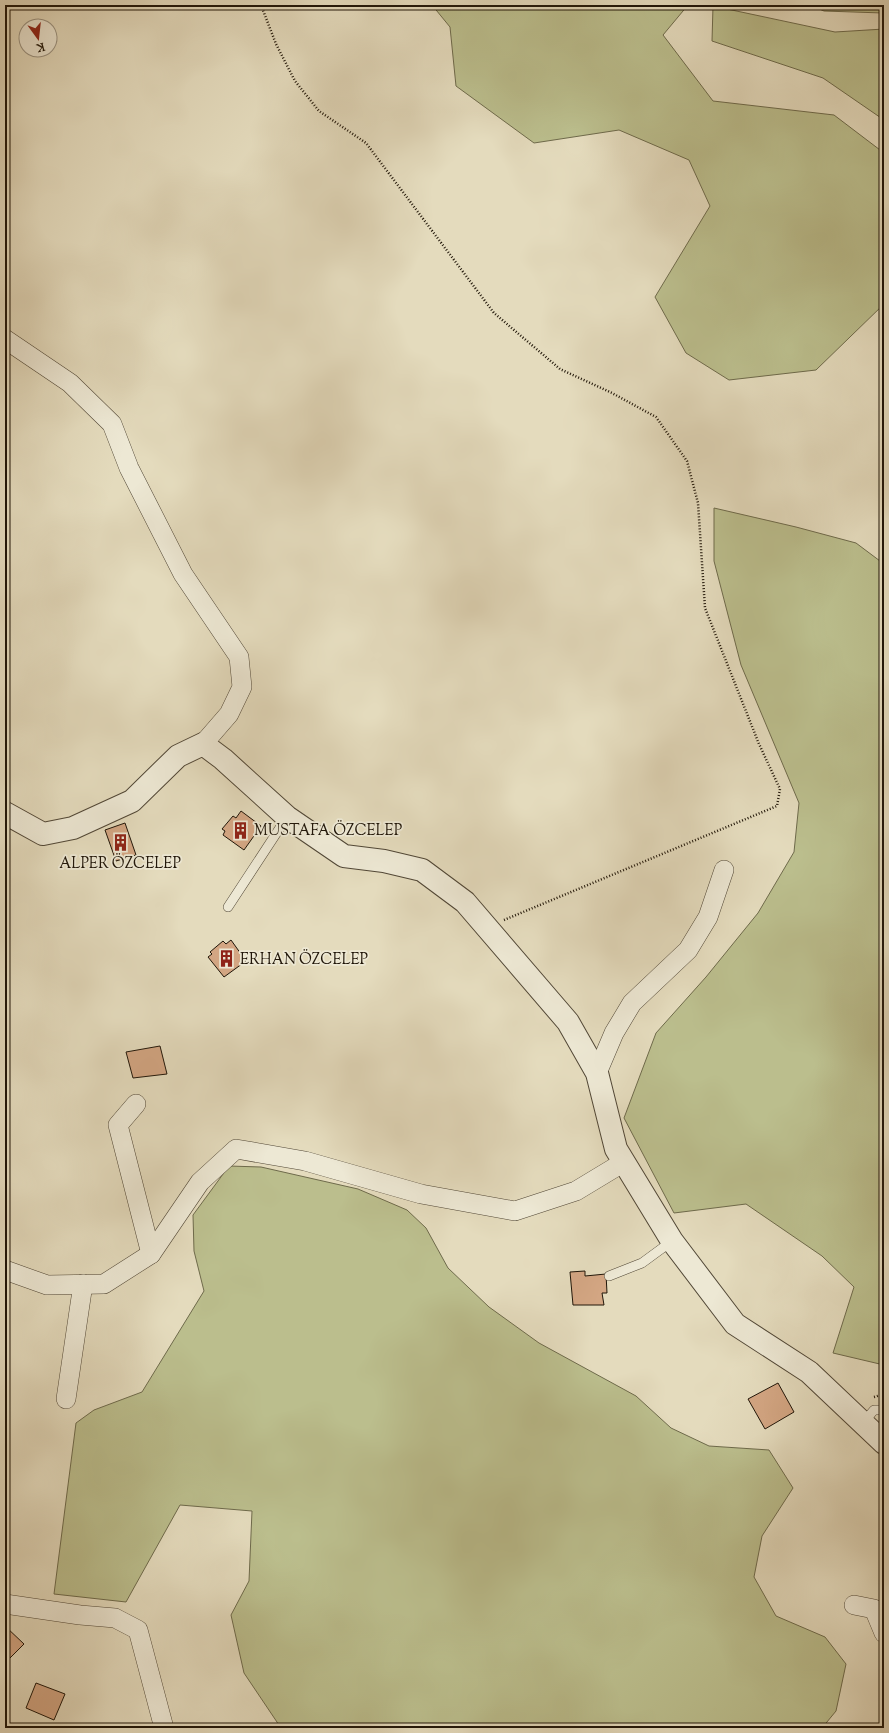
<svg xmlns="http://www.w3.org/2000/svg" width="889" height="1733" font-family="'Sorts Mill Goudy',serif">
<style>
.green{fill:#bbbe8d;stroke:#6e6a4b}
.building{fill:#d3a683;stroke:#201609}
.lines{fill:none;stroke-linecap:round;stroke-linejoin:round}
.service-casing{stroke:#514736;stroke-width:10}
.minor-casing{stroke:#514736;stroke-width:20}
.tertiary-casing{stroke:#514736;stroke-width:24}
.path{stroke:#201609;stroke-width:2.5;stroke-dasharray:1 2;stroke-linecap:butt}
.service{stroke:#ede8d4;stroke-width:9}
.minor{stroke:#ede8d4;stroke-width:19}
.tertiary{stroke:#ede8d4;stroke-width:22}
.labels{text-anchor:middle;stroke-width:3.5;stroke-linejoin:round;paint-order:stroke}
.poi-label{font-size:15px;fill:#201609;stroke:#ede8d4;text-anchor:start}
</style>
<rect width="100%" height="100%" fill="#e4dbbd"/>
<filter id="stains"><feTurbulence type="fractalNoise" baseFrequency=".005" numOctaves="4"/><feColorMatrix values="0 0 0 0 .2 0 0 0 0 .09 0 0 0 0 .02 0 0 0 .5 -.17"/></filter>
<radialGradient id="worn" r=".72"><stop offset=".6" stop-color="#630" stop-opacity="0"/><stop offset="1" stop-color="#630" stop-opacity=".3"/></radialGradient>
<g class="green">
<polygon points="432,5 688,5 663,35 713,101 834,115 884,153 884,304 816,370 729,380 686,353 655,297 710,206 689,160 619,130 534,143 456,86 450,27"/>
<polygon points="810,5 884,5 884,11 883,13 824,11"/>
<polygon points="713,6 835,32 884,29 884,120 823,78 712,41"/>
<polygon points="714,508 796,527 856,543 884,564 884,1365 833,1353 854,1287 822,1256 746,1204 674,1213 624,1118 656,1033 706,977 758,913 794,852 799,803 741,665 714,561"/>
<polygon points="229,1166 261,1167 358,1189 407,1210 426,1228 448,1268 489,1307 539,1343 636,1396 671,1428 709,1446 769,1450 793,1488 762,1536 754,1577 776,1616 825,1637 846,1664 836,1711 822,1728 281,1728 244,1673 231,1615 249,1581 252,1511 180,1505 126,1602 54,1594 76,1423 94,1410 142,1392 204,1291 194,1251 193,1215"/>
</g>
<g class="building">
<polygon points="241,811 261,826 244,850 223,835 225,831 222,829 233,816 236,818"/>
<polygon points="125,823 136,855 116,861 105,830"/>
<polygon points="231,940 246,961 224,977 208,957 212,954 210,952 223,941 226,944"/>
<polygon points="160,1046 167,1074 133,1078 126,1052"/>
<polygon points="585,1271 585,1276 606,1274 607,1293 602,1293 604,1305 573,1305 570,1272"/>
<polygon points="778,1383 794,1412 765,1429 748,1399"/>
<polygon points="5,1626 24,1644 8,1660 5,1657"/>
<polygon points="36,1683 65,1694 54,1720 26,1708"/>
</g>
<g class="lines">
<defs>
<g id="service">
<polyline points="228,907 287,817"/>
<polyline points="609,1276 642,1263 672,1241"/>
<polyline points="863,1423 874,1410 884,1410"/>
</g>
<g id="minor">
<polyline points="5,339 70,383 112,424 129,468 183,574 239,657 242,687 229,714 203,744"/>
<polyline points="597,1073 614,1033 632,1003 688,950 708,917 724,870"/>
<polyline points="136,1104 118,1125 151,1254"/>
<polyline points="5,1270 47,1285 104,1284 151,1254 200,1182 236,1149 305,1161 421,1194 515,1211 576,1191 624,1162"/>
<polyline points="66,1399 83,1284"/>
<polyline points="5,1604 80,1615 115,1618 138,1630 164,1728"/>
<polyline points="854,1605 874,1609 884,1633"/>
</g>
<polyline id="tertiary" points="5,813 43,834 73,828 132,801 178,756 203,744 223,759 287,817 344,856 384,861 422,870 465,902 568,1022 597,1073 616,1149 672,1241 735,1324 809,1372 884,1443"/>
</defs>
<use href="#service" class="service-casing"/>
<use href="#minor" class="minor-casing"/>
<use href="#tertiary" class="tertiary-casing"/>
<g class="path">
<polyline points="261,5 276,44 295,81 319,111 366,143 494,313 560,369 612,393 656,417 687,461 698,503 705,608 759,744 780,789 777,806 504,920"/>
<polyline points="874,1397 884,1394"/>
</g>
<use href="#service" class="service"/>
<use href="#minor" class="minor"/>
<use href="#tertiary" class="tertiary"/>
</g>
<defs>
<symbol id="building-bare" viewBox="-9 -9 18 18"><path d="M-4-6H4V6H1V3H-1V6H-4ZM-2.5-4.3h1.7v1.8h-1.7ZM.8-4.3h1.7v1.8H.8ZM-2.5-1h1.7V.8h-1.7ZM.8-1h1.7V.8H.8Z" fill="#8f2418" stroke="#ede8d4" stroke-width="2.5" paint-order="stroke"/></symbol>
</defs>
<g fill-rule="evenodd">
<use href="#building-bare" x="228" y="818" width="25" height="25"/>
<use href="#building-bare" x="108" y="830" width="25" height="25"/>
<use href="#building-bare" x="214" y="946" width="25" height="25"/>
</g>
<g class="labels">
<g class="poi-label">
<text x="254" y="835">MUSTAFA ÖZCELEP</text>
<text x="120" y="868" text-anchor="middle">ALPER ÖZCELEP</text>
<text x="240" y="964">ERHAN ÖZCELEP</text>
</g>
</g>
<rect width="889" height="1733" fill="none" stroke="#e4dbbd" stroke-width="20"/>
<rect x="6" y="6" width="877" height="1721" fill="none" stroke="#201609" stroke-width="2"/>
<rect x="10" y="10" width="869" height="1713" fill="none" stroke="#201609"/>
<g transform="translate(38 38) rotate(165)"><circle r="19" fill="#ede8d4" stroke="#9b9483"/>
<path d="M0-3L7 15L0 10L-7 15Z" fill="#8f2418"/>
<text y="-6" font-size="11" font-weight="bold" text-anchor="middle" fill="#201609">K</text>
</g>
<rect width="100%" height="100%" filter="url(#stains)"/>
<rect width="100%" height="100%" fill="url(#worn)"/>
</svg>
